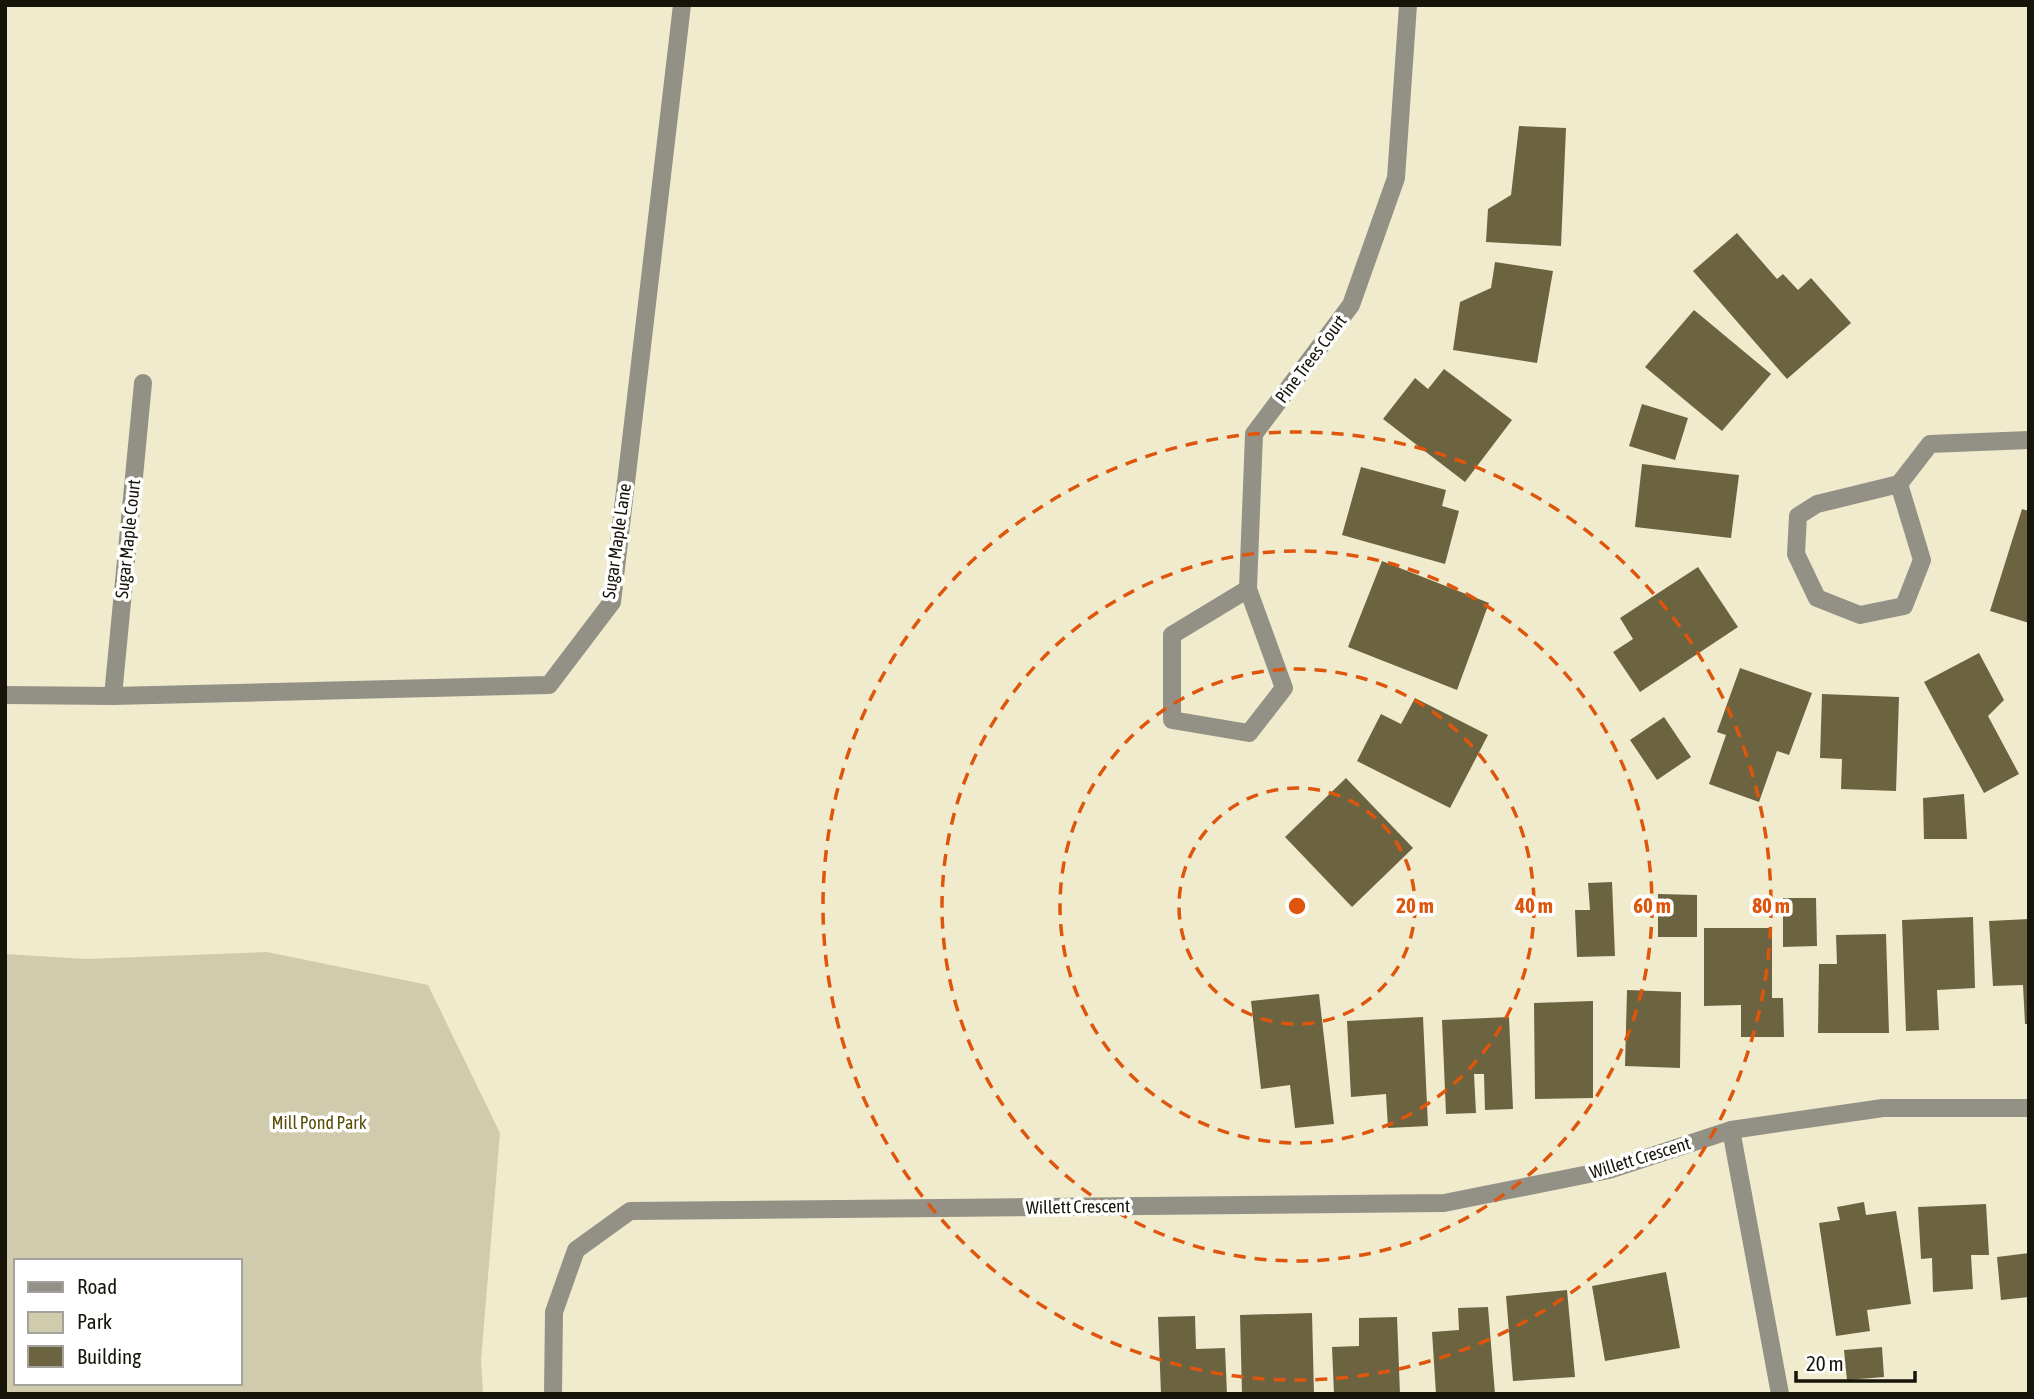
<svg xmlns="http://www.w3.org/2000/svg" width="2034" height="1399" font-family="'Asap Condensed',sans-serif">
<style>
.green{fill:#d0cbac;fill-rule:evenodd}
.building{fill:#6c6440}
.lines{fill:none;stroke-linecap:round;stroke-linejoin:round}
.minor{stroke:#939185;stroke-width:18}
.ring{fill:none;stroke:#de560c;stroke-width:3.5;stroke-dasharray:12 9}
.labels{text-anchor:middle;stroke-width:7;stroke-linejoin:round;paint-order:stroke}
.street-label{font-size:18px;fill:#17150a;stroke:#fff}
.park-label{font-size:18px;fill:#5a4e08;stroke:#fff}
.centre{fill:#de560c;stroke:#fff;stroke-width:3.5}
.ring-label{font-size:21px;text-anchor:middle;font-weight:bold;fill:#de560c;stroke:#fff;stroke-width:7;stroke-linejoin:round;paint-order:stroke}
</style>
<rect width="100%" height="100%" fill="#f1ebce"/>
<path class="green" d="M267,952L428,985L500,1133L481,1360L483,1394H5V954L86,959ZM16,1261H240V1383H16Z"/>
<g class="building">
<polygon points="1519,126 1566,128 1561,246 1486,242 1488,209 1511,195"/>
<polygon points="1737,233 1777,279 1783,274 1798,290 1811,278 1851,323 1787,379 1693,271"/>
<polygon points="1495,262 1553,271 1537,363 1453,350 1460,302 1491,288"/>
<polygon points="1694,310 1771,374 1722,431 1645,367"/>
<polygon points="1444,369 1512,420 1465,482 1383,419 1415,378 1428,389"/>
<polygon points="1642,404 1688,418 1675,460 1629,446"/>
<polygon points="1642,464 1739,475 1731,538 1635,527"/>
<polygon points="1361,467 1446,490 1442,506 1459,511 1445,564 1342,535"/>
<polygon points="2022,509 2029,511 2029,623 1990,611"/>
<polygon points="1382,561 1489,603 1457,690 1348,647"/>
<polygon points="1698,567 1738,627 1640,692 1613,652 1633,639 1620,618"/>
<polygon points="1979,653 2004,700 1988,716 2019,774 1984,793 1924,682"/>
<polygon points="1740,668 1812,693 1789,755 1777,751 1759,802 1709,784 1726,735 1717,732"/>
<polygon points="1822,694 1899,697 1896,791 1841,789 1842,759 1820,758"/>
<polygon points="1415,698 1488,735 1450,808 1357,761 1381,714 1401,724"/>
<polygon points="1664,717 1691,757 1657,780 1630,740"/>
<polygon points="1346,778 1413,848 1352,907 1285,837"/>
<polygon points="1964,794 1967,839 1924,839 1923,798"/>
<polygon points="1612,882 1615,956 1577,957 1575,910 1590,910 1588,883"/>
<polygon points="1658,894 1697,895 1697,937 1658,937"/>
<polygon points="1783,898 1816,898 1817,946 1783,947"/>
<polygon points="1973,917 1975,988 1937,990 1939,1030 1906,1031 1902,920"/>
<polygon points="2029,919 2029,1024 2025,1024 2023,985 1993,986 1989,921"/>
<polygon points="1704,928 1772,928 1772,998 1783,998 1784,1037 1741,1037 1741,1005 1704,1006"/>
<polygon points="1886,934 1889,1033 1818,1033 1819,964 1837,964 1836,935"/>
<polygon points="1627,990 1681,992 1680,1068 1625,1066"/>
<polygon points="1319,994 1334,1124 1295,1128 1290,1085 1261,1089 1251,1001"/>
<polygon points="1593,1001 1593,1098 1535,1099 1534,1003"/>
<polygon points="1423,1017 1428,1126 1388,1128 1386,1094 1351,1097 1347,1021"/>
<polygon points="1509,1017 1513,1109 1485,1110 1484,1074 1474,1074 1476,1113 1446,1114 1442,1020"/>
<polygon points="1864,1202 1866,1215 1896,1211 1911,1304 1867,1310 1870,1331 1836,1336 1819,1223 1840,1220 1837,1207"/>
<polygon points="1986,1204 1989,1255 1971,1255 1973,1289 1933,1292 1932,1258 1921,1259 1918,1207"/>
<polygon points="2029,1253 2029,1297 2001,1300 1997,1257"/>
<polygon points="1666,1272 1680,1348 1605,1361 1592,1286"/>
<polygon points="1567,1290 1575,1377 1513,1381 1506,1296"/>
<polygon points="1488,1307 1495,1394 1436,1394 1432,1332 1459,1330 1458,1308"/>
<polygon points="1312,1313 1314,1394 1242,1394 1240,1315"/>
<polygon points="1195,1316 1196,1349 1225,1348 1227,1394 1161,1394 1158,1317"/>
<polygon points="1397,1317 1400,1394 1334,1394 1332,1347 1359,1346 1359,1318"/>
<polygon points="1882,1347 1884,1377 1847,1380 1844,1350"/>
</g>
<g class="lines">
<g class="minor">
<polyline points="1899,484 1922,560 1904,606 1860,615 1817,598 1796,554 1798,516 1817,504 1899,484 1930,444 2029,440"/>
<polyline points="1248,589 1172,635 1172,720 1249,733 1284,688 1248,589 1254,434 1351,305 1396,178 1408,5"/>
<polyline points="5,695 113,696 549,685 612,602 682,5"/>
<polyline points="113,696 143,383"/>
<polyline points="1731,1130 1780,1394"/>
<polyline points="553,1394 554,1312 576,1250 630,1211 1444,1203 1609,1170 1731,1130 1883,1108 2029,1108"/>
</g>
</g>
<g class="ring">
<circle cx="1297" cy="906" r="118"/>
<circle cx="1297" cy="906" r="237"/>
<circle cx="1297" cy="906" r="355"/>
<circle cx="1297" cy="906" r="474"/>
</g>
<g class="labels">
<g class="street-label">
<text transform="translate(1311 359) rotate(-53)" y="6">Pine Trees Court</text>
<text transform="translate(128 539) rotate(-84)" y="6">Sugar Maple Court</text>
<text transform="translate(617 541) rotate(-82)" y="6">Sugar Maple Lane</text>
<text transform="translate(1640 1158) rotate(-17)" y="6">Willett Crescent</text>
<text transform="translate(1078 1207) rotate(-1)" y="6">Willett Crescent</text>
</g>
<g class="park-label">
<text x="319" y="1129">Mill Pond Park</text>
</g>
</g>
<circle cx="1297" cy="906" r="10" class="centre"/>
<g class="ring-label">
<text x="1415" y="913">20 m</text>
<text x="1534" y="913">40 m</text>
<text x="1652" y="913">60 m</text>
<text x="1771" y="913">80 m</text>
</g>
<rect width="2034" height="1399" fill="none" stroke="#17150a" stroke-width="14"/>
<rect x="14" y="1259" width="228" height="126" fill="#ffffff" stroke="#a2a19d" stroke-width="2"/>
<rect x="28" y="1282" width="35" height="10" fill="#939185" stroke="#a2a19d" stroke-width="2"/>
<text x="77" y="1294" font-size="21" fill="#17150a">Road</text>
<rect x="28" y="1312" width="35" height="21" fill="#d0cbac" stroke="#a2a19d" stroke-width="2"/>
<text x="77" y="1329" font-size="21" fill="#17150a">Park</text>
<rect x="28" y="1346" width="35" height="21" fill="#6c6440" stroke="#a2a19d" stroke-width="2"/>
<text x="77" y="1364" font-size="21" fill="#17150a">Building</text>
<path d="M1796 1371v10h119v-10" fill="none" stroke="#17150a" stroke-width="3.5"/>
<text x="1806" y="1371" font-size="21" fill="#17150a" stroke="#ffffff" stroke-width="5" paint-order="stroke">20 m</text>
</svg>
